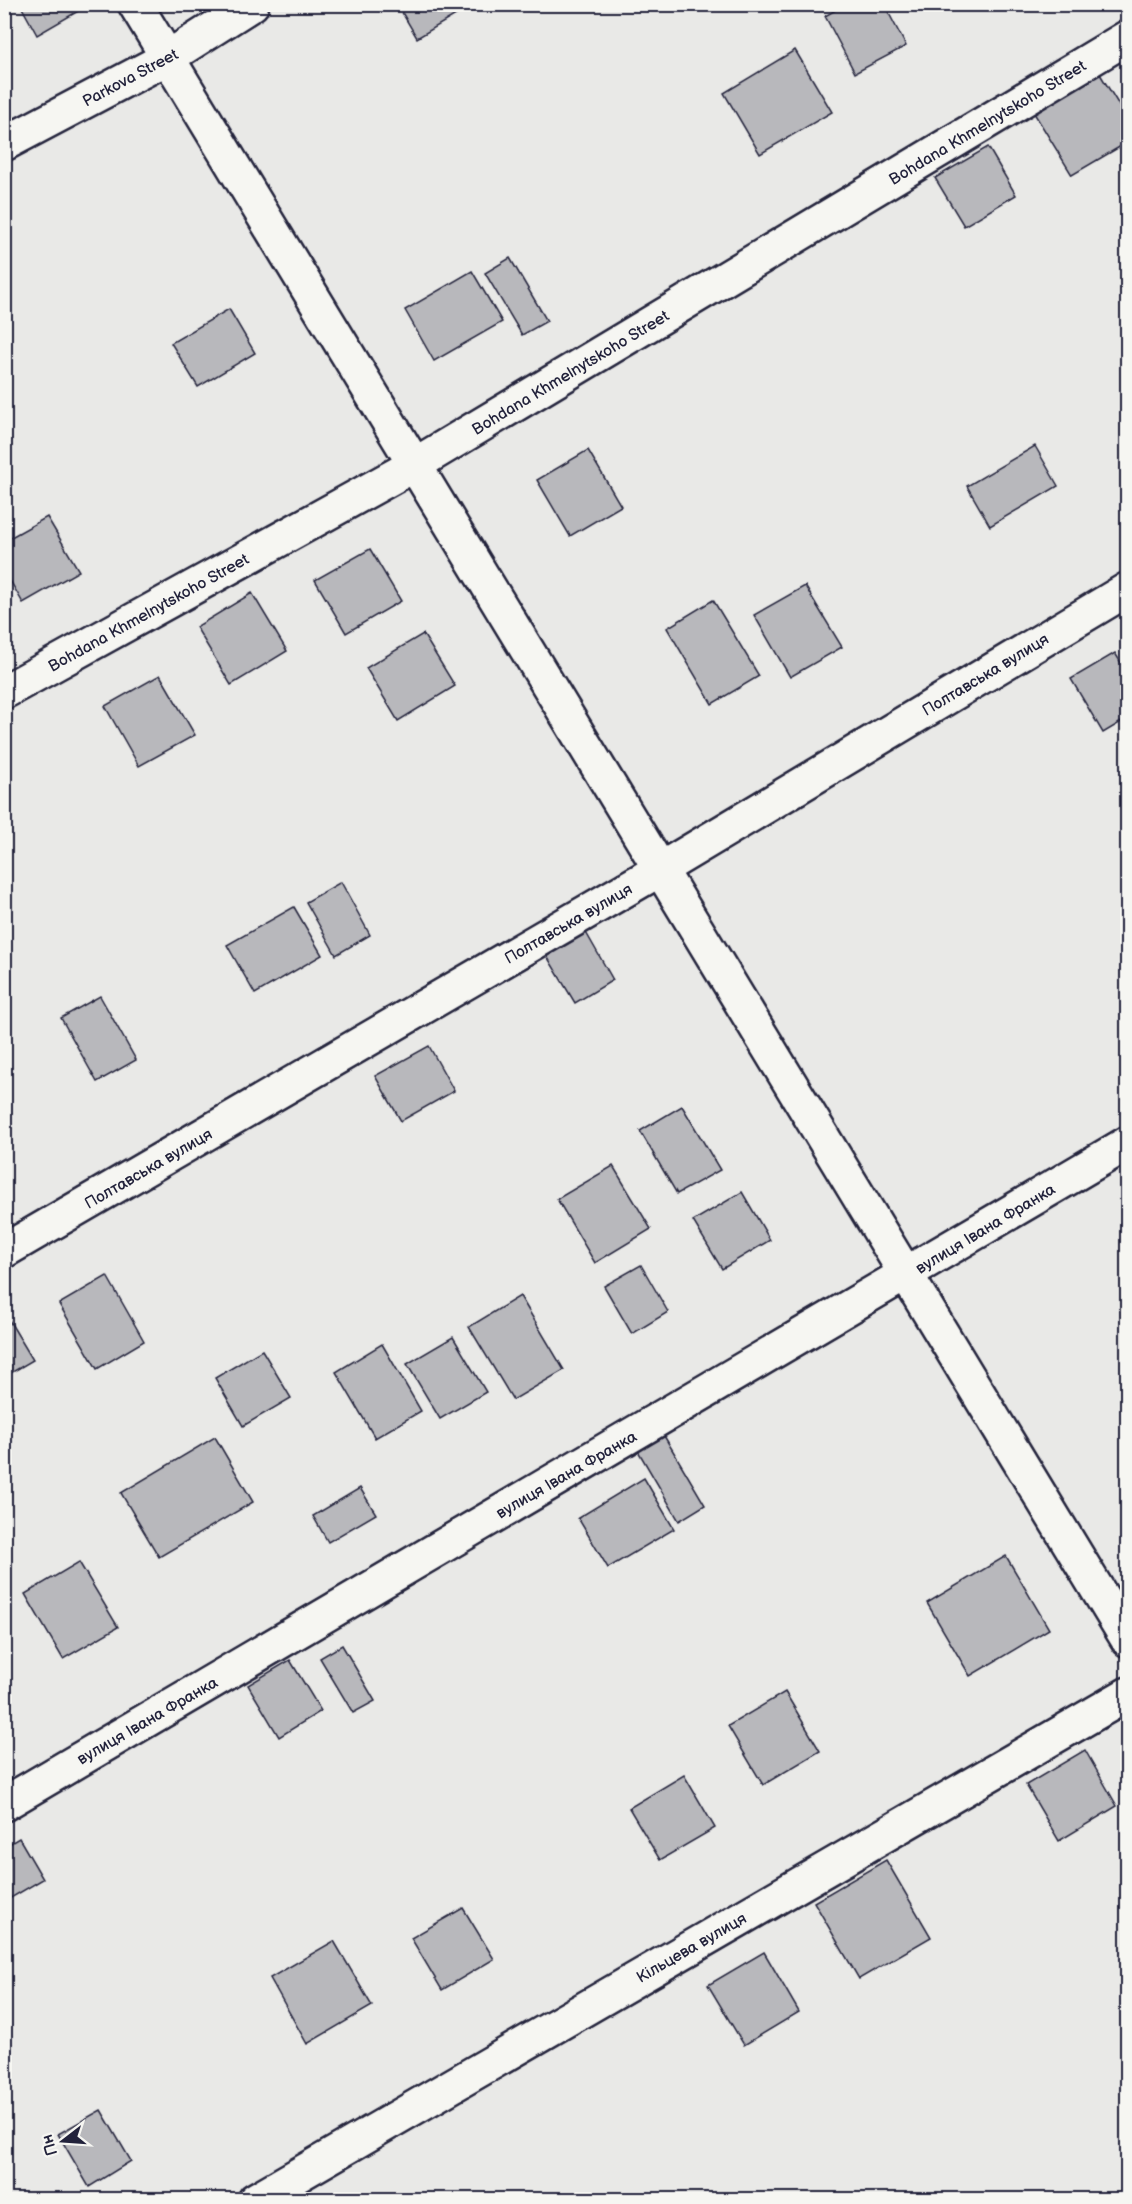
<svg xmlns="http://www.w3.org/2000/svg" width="1132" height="2204" font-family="'Balsamiq Sans',sans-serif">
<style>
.building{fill:#b8b8bc;stroke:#22223b;stroke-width:1.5}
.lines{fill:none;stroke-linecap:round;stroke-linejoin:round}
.street-casing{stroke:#22223b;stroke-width:38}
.street{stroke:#f6f6f2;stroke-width:33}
.labels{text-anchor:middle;stroke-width:6;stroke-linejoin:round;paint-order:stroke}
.street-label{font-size:16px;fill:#22223b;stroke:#f6f6f2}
</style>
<rect width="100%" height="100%" fill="#e9e9e7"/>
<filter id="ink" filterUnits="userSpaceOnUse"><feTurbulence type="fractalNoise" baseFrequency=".0167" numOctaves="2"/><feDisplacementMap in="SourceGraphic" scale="12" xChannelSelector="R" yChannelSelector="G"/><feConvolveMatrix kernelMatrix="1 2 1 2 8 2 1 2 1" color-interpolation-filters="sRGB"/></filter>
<g filter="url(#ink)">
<g class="building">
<polygon points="20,4 86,4 87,6 37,35"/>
<polygon points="397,4 470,4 471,6 417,38"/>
<polygon points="846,4 884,4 906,46 855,73 825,16"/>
<polygon points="795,50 832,112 760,154 724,93"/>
<polygon points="1100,74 1128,120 1128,142 1072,175 1034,113"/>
<polygon points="988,147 1016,195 964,226 935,178"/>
<polygon points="510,258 547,321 522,335 485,273"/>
<polygon points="472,271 502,322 434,361 405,310"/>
<polygon points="229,309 255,353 198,387 171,343"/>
<polygon points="1035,446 1058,486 990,526 967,486"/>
<polygon points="588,450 621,506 570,536 537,480"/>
<polygon points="47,517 79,571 23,603 4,570 4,541"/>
<polygon points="370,549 401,601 346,633 315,580"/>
<polygon points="805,586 842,647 790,677 754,615"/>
<polygon points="252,593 287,651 231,685 196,627"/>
<polygon points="713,600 759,676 712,704 667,628"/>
<polygon points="423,634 455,686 398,721 366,668"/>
<polygon points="1115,653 1128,674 1128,718 1103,733 1071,679"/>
<polygon points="160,675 195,735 139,766 105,706"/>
<polygon points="341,882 370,935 336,955 306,902"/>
<polygon points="294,907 322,955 255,994 227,945"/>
<polygon points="584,929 613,980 575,1003 545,953"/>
<polygon points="100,996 136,1060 97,1082 61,1018"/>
<polygon points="429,1046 454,1091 401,1121 375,1076"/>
<polygon points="682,1106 720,1170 677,1194 640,1131"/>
<polygon points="613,1166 651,1229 595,1263 557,1199"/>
<polygon points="742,1192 770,1240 722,1269 693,1221"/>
<polygon points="641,1265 668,1312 632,1334 604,1286"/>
<polygon points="107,1276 144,1341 97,1369 59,1304"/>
<polygon points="520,1296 564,1370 513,1400 469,1327"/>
<polygon points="4,1312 33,1360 4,1377"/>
<polygon points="453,1337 486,1392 440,1419 407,1364"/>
<polygon points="382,1344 421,1411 375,1438 336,1372"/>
<polygon points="262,1350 291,1398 243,1426 215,1378"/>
<polygon points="660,1429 705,1505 679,1521 634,1444"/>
<polygon points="215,1437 253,1502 159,1557 121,1493"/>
<polygon points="644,1478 674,1529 608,1568 578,1518"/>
<polygon points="360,1488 376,1514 328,1542 313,1516"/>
<polygon points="1006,1556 1049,1629 970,1676 927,1603"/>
<polygon points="79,1562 118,1627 63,1659 25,1594"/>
<polygon points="342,1645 375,1701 353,1713 320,1658"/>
<polygon points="290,1660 321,1711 279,1737 248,1685"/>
<polygon points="785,1692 820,1751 763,1785 728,1726"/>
<polygon points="1085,1750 1117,1806 1059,1841 1026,1785"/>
<polygon points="684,1775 715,1828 660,1860 629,1808"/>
<polygon points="19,1838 43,1879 4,1902 4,1847"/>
<polygon points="886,1860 931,1937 859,1979 814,1902"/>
<polygon points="463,1908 494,1959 442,1990 411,1938"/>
<polygon points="334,1941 372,2006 307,2044 270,1978"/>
<polygon points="764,1952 799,2012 744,2045 708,1985"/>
<polygon points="101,2110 131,2161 89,2187 58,2134"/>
</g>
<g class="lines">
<defs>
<g id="street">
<polyline points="135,4 1128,1640"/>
<polyline points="4,144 167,58 252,4"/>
<polyline points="4,692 416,464 1128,37"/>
<polyline points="4,1251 659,870 1128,589"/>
<polyline points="4,1804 1128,1143"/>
<polyline points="255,2200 1128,1694"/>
</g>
</defs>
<use href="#street" class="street-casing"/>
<use href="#street" class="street"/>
</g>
</g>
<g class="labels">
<g class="street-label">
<text transform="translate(130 77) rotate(-28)" y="6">Parkova Street</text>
<text transform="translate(987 122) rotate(-31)" y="6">Bohdana Khmelnytskoho Street</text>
<text transform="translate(570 372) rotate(-31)" y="6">Bohdana Khmelnytskoho Street</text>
<text transform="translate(148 612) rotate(-29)" y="6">Bohdana Khmelnytskoho Street</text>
<text transform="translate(985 674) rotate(-31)" y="6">Полтавська вулиця</text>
<text transform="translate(568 923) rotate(-30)" y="6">Полтавська вулиця</text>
<text transform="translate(148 1168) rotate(-30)" y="6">Полтавська вулиця</text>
<text transform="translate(985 1228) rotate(-31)" y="6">вулиця Івана Франка</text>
<text transform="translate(566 1474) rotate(-30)" y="6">вулиця Івана Франка</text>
<text transform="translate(147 1720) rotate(-30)" y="6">вулиця Івана Франка</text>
<text transform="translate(691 1947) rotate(-30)" y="6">Кільцева вулиця</text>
</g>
</g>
<rect width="1132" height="2204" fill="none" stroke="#f6f6f2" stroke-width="24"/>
<rect x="12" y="12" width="1108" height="2180" fill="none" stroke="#22223b" stroke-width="2" filter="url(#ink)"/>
<g transform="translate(63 2141) rotate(253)" stroke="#f6f6f2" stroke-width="4.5" paint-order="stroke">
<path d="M0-4.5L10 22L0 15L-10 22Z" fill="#22223b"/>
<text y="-9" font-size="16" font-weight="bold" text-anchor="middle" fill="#22223b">Пн</text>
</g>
</svg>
